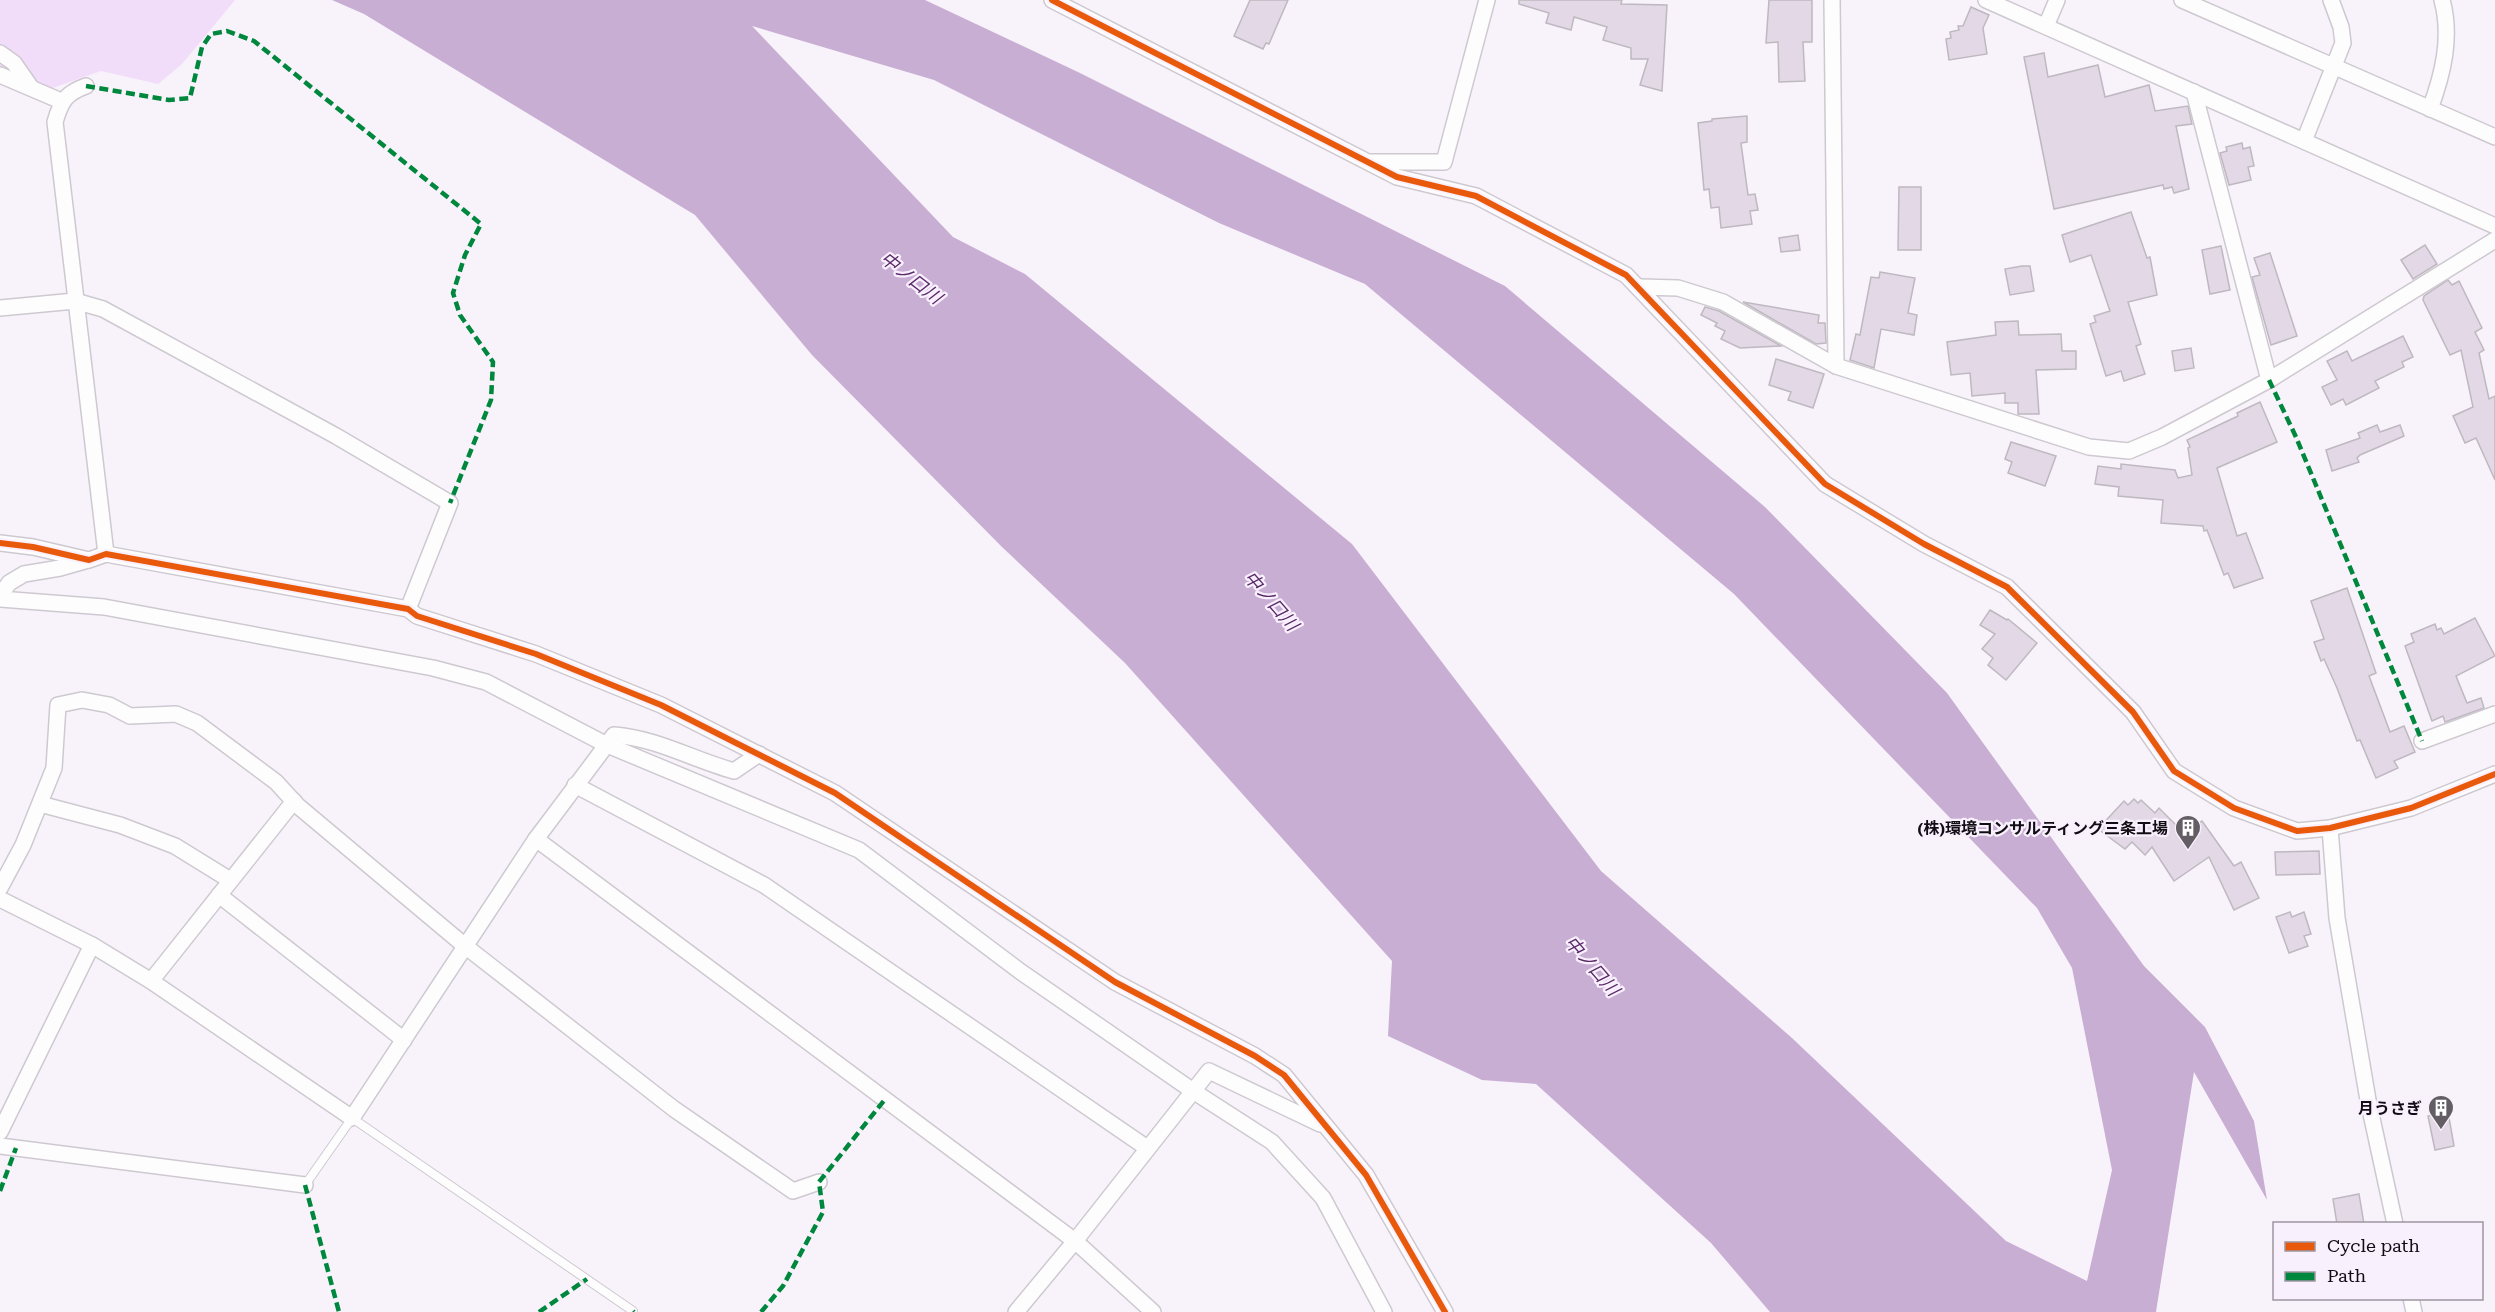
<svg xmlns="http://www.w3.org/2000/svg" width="2495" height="1312" font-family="'Roboto Serif','Noto Sans JP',serif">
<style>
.green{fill:#f1ddf9}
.water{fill:#c9aed4;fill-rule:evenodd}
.building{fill:#e3d9e6;stroke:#beb8c0;stroke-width:1.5}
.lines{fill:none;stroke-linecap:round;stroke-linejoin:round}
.service-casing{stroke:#cec9d0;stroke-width:10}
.minor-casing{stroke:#cec9d0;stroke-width:18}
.service{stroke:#fefdfe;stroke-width:8}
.minor{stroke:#fefdfe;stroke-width:15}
.quiet{stroke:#00873e;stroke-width:4.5;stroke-dasharray:9 4.5;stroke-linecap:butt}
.cycleway-casing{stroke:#f9f0fd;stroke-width:10}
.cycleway{stroke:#e8590c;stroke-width:6}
.labels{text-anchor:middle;stroke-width:4.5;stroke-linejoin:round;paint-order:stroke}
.poi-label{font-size:16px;font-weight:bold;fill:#120d14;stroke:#f9f0fd;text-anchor:end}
.water-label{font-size:18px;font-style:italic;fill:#592968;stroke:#f9f0fd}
</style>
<rect width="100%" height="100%" fill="#f8f3fa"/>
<polygon class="green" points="0,0 235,0 182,64 158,84 101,71 50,89 0,66"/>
<path class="water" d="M332,0H925L1080,73L1505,286L1765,507L1947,693L2144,966L2205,1027L2254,1121L2267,1200L2194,1072L2156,1312H1770L1711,1243L1536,1084L1482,1080L1388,1036L1392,961L1125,663L1002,547L812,355L695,215L364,14ZM752,26L934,80L1219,223L1365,284L1734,594L2037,908L2072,968L2112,1170L2087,1281L2006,1241L1792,1038L1601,871L1352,544L1025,274L953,237Z"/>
<g class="building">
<polygon points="1250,0 1288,0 1269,44 1266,43 1263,49 1234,36"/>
<polygon points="1519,0 1622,0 1621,4 1667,5 1662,91 1640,85 1648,59 1631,59 1631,48 1603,40 1607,27 1574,17 1571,30 1546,23 1549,13 1519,4"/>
<polygon points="1769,0 1812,0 1812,42 1803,42 1805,81 1779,82 1778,42 1766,43"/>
<polygon points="1971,7 1989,15 1983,28 1987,54 1949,60 1946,39 1951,38 1950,32 1959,30 1958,26 1963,26"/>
<polygon points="2044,53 2048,77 2098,65 2105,97 2149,85 2155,111 2188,106 2192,124 2176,126 2189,189 2174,193 2172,187 2164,189 2163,185 2054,209 2024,57"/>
<polygon points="1747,116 1747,142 1741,143 1748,195 1755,194 1758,210 1750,211 1752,224 1721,228 1719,207 1711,208 1709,189 1704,190 1698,123 1712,121 1712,119"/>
<polygon points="2242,143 2243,149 2250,147 2254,166 2248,167 2251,180 2229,185 2220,153 2227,151 2226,147"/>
<polygon points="1899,187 1921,187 1921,250 1898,250"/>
<polygon points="2131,212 2147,258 2150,257 2157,295 2128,302 2141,344 2136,346 2145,374 2124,381 2121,371 2106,376 2090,324 2096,322 2094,316 2110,311 2091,255 2070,262 2062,235"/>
<polygon points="1798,235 1800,250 1781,252 1779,238"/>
<polygon points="2425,245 2437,264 2413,279 2401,260"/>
<polygon points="2221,246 2230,290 2210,294 2202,250"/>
<polygon points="2270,253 2297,336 2271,345 2252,277 2260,275 2254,258"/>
<polygon points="2022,266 2030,266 2034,291 2010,295 2005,269"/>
<polygon points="1880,272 1915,278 1908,313 1917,315 1914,335 1881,329 1874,368 1850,360 1856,334 1860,335 1871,277 1879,278"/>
<polygon points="2448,280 2452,285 2459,281 2482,328 2475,332 2484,350 2479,353 2489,399 2495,396 2495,480 2476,438 2465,443 2453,416 2473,407 2461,350 2450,355 2423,300 2424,296"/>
<polygon points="1743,302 1819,315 1818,323 1825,323 1826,343 1816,344"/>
<polygon points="1705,307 1719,311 1781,346 1740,348 1721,339 1725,331 1715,326 1717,323 1701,315"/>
<polygon points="2018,321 2019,335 2061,334 2062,351 2076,351 2076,369 2036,370 2039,414 2018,414 2018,403 2005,403 2005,393 1972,396 1970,373 1951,375 1947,342 1996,335 1995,322"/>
<polygon points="2403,336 2413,357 2402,362 2404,367 2375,381 2379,388 2346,405 2343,399 2331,405 2322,387 2337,380 2327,361 2347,351 2352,361"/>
<polygon points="2191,348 2194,368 2175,371 2172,351"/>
<polygon points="1776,359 1824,374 1813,408 1788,400 1791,392 1769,385"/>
<polygon points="2260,402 2277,442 2217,468 2237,536 2246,533 2263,578 2234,588 2228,573 2224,575 2207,530 2204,531 2203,526 2161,523 2163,500 2118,496 2119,487 2095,484 2098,466 2121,469 2121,464 2175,470 2178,478 2192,475 2188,448 2190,447 2187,440 2238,416 2237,413"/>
<polygon points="2377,425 2380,432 2400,425 2404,436 2360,455 2357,458 2359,462 2332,471 2326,450 2360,438 2358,433"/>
<polygon points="2011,442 2056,456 2045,486 2008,473 2012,462 2005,459"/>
<polygon points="2347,588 2376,673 2369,676 2390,732 2404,726 2415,752 2394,761 2398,768 2376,778 2360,740 2357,741 2337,688 2324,659 2321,661 2314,642 2324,639 2311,601"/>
<polygon points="1990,610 2007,620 2008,619 2037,643 2006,680 1988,665 1993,658 1982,649 1995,634 1980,625"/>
<polygon points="2475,618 2495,656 2456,676 2467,703 2481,698 2484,708 2445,722 2443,716 2432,721 2405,646 2414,642 2411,634 2435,624 2437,630 2441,628 2444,634"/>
<polygon points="2134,799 2138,803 2141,800 2155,813 2159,808 2184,833 2202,821 2234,866 2241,862 2259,898 2234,910 2209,857 2174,881 2152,847 2145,855 2132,842 2125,849 2098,829 2124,801 2128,805"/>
<polygon points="2319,851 2320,874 2276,875 2275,852"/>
<polygon points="2290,912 2292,917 2304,912 2311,934 2304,936 2308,946 2289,953 2276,917"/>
<polygon points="2448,1112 2454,1146 2435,1150 2428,1116"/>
<polygon points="2359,1194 2364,1224 2337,1224 2333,1199"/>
</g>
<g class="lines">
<defs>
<polyline id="service" points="305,1185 352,1118 633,1311"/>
<g id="minor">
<polyline points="1052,0 1397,177 1476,196 1626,275 1825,484 1924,544 2007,587 2133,712 2174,771 2234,808 2297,831 2330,828 2411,808 2495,774"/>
<polyline points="1832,0 1836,366"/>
<polyline points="1986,0 2495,226"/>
<polyline points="2182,0 2495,137"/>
<polyline points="2046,26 2057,0"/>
<polyline points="0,53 14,63 30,86"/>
<polyline points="0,75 61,101"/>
<path d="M86,86C66,93 61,101 55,122L106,554"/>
<polyline points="2194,92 2269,380"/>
<path d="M2430,109C2443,74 2452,37 2442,0"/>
<polyline points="2304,141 2343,43 2341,27 2331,0"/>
<polyline points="1371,162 1444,162 1487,0"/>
<polyline points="1640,287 1678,288 1723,302 1836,366 2089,447 2129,451 2162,437 2269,380 2495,240"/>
<polyline points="0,308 75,301 103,309 336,436 450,503 408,609"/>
<polyline points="0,543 33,547 89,560 106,554 408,609 417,616 536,654 661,705 835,793 1115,982 1255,1056 1284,1075 1366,1175 1445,1312"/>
<polyline points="0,596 9,583 24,574 60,568 88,560"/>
<polyline points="0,599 104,607 433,668 486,682 605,744 859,850 1021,972 1193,1091 1272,1142 1323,1198 1384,1312"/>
<polyline points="2422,741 2495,714"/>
<polyline points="575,785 764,885 1147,1148"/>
<polyline points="40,804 120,825 175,846 230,880"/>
<polyline points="2330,828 2337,918 2368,1100 2395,1224"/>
<polyline points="536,839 1075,1241 1153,1312"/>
<polyline points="0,888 23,845 54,768 58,705 82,700 109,705 130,716 176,714 197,723 276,782 298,806 465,946 674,1109 793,1191 819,1182"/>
<polyline points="219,895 404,1040"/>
<path d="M0,899L92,945L151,981L352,1118L536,839L614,735C656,738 694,760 734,771L759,754"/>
<polyline points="151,981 294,801"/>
<polyline points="0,1132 92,945"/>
<polyline points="0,1146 305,1185"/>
<polyline points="2411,1298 2414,1312"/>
<polyline points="1016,1312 1075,1241 1209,1071 1320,1124"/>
</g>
</defs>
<use href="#service" class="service-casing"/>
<use href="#minor" class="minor-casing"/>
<use href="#service" class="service"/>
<use href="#minor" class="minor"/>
<g class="quiet">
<polyline points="86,86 169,100 190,98 202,47 211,34 227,31 254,41 481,224 465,255 453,293 460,315 493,362 491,400 450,503"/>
<polyline points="2269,380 2296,437 2422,741"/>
<polyline points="305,1185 339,1312"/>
<polyline points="0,1191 16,1148"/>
<polyline points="633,1311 634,1312"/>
<polyline points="539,1312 587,1279"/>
<polyline points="761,1312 783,1286 823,1212 819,1182 886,1098"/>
</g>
<defs>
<g id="cycleway">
<polyline points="1052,0 1397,177 1476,196 1626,275 1825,484 1924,544 2007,587 2133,712 2174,771 2234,808 2297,831 2330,828 2411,808 2495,774"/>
<polyline points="0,543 33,547 89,560 106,554 408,609 417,616 536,654 661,705 835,793 1115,982 1255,1056 1284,1075 1366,1175 1445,1312"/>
</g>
</defs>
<use href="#cycleway" class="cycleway-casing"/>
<use href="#cycleway" class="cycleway"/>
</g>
<defs>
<symbol id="building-pin" viewBox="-11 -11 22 30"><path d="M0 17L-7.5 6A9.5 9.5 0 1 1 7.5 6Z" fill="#625e64" stroke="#f9f0fd"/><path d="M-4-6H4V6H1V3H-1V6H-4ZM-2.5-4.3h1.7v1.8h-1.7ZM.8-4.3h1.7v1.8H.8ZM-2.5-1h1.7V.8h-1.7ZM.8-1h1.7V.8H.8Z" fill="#fff"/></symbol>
</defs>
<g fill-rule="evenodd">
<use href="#building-pin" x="2173" y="813" width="30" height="40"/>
<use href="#building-pin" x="2426" y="1093" width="30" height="40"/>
</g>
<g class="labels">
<g class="poi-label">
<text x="2168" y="834">(株)環境コンサルティング三条工場</text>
<text x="2422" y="1114">月うさぎ</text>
</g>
<g class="water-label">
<text transform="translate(911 278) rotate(38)" y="6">中ノ口川</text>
<text transform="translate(1271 601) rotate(49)" y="6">中ノ口川</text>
<text transform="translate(1592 966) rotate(49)" y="6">中ノ口川</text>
</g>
</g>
<rect x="2273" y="1222" width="210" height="78" fill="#f9f0fd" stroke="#9d95a0" stroke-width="1.5"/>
<rect x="2285" y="1242" width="30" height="9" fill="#e8590c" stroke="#9d95a0" stroke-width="1.5"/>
<text x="2327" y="1252" font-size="18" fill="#120d14">Cycle path</text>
<rect x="2285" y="1272" width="30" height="9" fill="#00873e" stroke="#9d95a0" stroke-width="1.5"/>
<text x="2327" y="1282" font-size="18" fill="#120d14">Path</text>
</svg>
